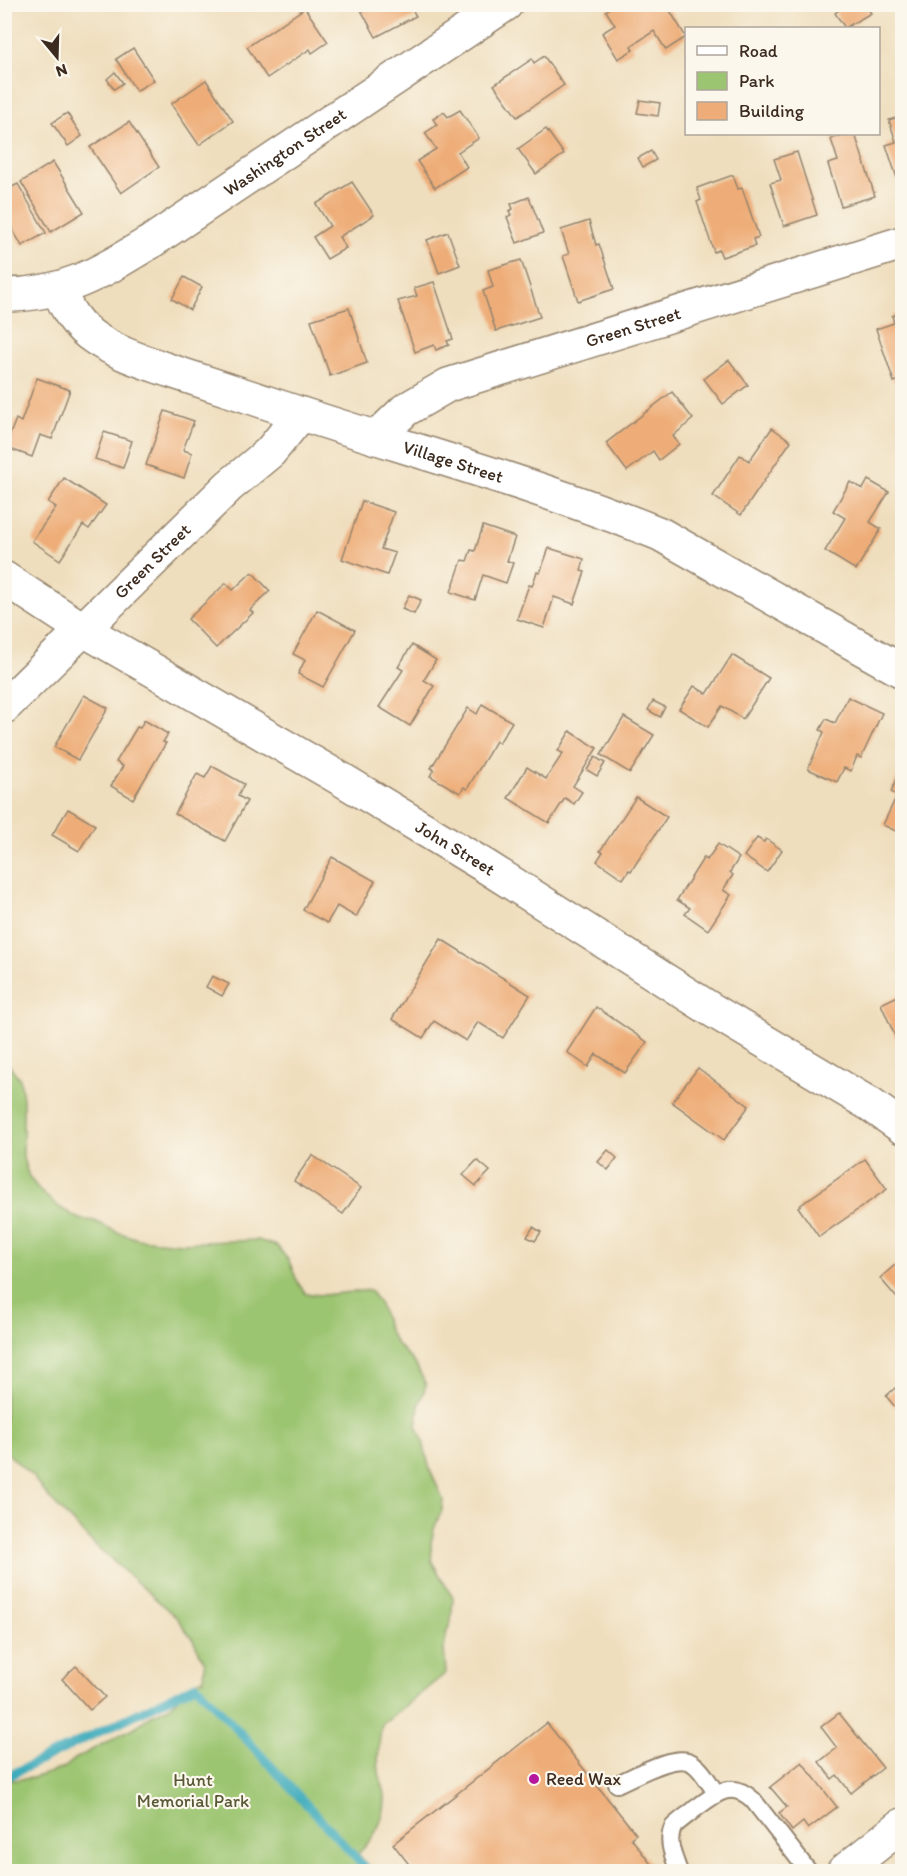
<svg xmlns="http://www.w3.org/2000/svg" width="907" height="1876" font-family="Itim,sans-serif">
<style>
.green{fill:#9cc571;stroke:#6c7848;stroke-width:1.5}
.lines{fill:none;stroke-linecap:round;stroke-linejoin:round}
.stream{stroke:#3dabbc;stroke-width:9}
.building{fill:#eead78}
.lane-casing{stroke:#95846e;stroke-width:20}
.street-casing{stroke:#95846e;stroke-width:36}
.secondary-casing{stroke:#95846e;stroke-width:36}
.lane{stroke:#fff;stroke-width:16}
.street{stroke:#fff;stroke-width:33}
.secondary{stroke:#fff;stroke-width:33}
.poi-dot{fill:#b5179e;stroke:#fbf7ec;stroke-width:2}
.labels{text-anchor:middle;stroke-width:4.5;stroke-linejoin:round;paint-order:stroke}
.street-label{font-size:18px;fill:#3b2a1e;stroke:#fbf7ec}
.poi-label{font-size:18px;fill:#3b2a1e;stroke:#fbf7ec;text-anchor:start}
.park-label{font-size:18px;fill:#585837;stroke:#fbf7ec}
</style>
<rect width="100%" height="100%" fill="#fbf7ec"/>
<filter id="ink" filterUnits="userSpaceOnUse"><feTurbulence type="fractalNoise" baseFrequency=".0167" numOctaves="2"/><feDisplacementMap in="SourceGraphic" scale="12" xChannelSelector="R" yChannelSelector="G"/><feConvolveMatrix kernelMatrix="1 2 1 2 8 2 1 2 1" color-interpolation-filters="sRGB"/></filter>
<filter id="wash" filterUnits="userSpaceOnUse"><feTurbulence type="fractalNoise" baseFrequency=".008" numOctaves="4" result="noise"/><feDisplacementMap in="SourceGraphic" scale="24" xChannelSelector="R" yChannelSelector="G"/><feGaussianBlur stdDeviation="1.35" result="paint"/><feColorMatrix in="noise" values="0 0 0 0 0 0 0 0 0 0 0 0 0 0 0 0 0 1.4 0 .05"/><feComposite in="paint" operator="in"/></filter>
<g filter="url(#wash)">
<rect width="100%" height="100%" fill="#efdebd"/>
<path class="green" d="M5,1060L20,1079L23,1099V1158L29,1177L42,1193L59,1207L79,1219L95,1221L117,1232L138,1239L180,1243L258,1240L277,1246L289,1261L298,1283L306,1294L324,1295L370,1290L380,1305L388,1329L396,1343L416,1365L426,1385L419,1405L416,1426L422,1438L430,1470L443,1499L442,1510L434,1529L431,1543L432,1562L453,1598L451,1622L447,1631L444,1649L446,1673L382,1725C379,1740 377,1756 379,1772C380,1780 384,1788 385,1795C386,1820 374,1838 358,1854L373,1871H5V1781L32,1778L64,1768L75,1759L138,1725L150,1716L167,1708L202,1678L204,1680L205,1663L193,1640L177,1618L95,1545L49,1498L33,1477L5,1451Z"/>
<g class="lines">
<polyline class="stream" points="4,1778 196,1685 369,1872"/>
</g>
<g id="blocks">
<g class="building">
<polygon points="367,4 409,4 416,16 376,37 360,8"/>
<polygon points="615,4 666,4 686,37 666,50 654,31 631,46 633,50 618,59 602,33 615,25 606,11"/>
<polygon points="848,4 865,4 871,13 845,28 835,13"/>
<polygon points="305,8 328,42 312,53 310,49 267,78 247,47"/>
<polygon points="133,48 154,80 136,91 116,59"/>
<polygon points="544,56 564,85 517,117 494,85 532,59 534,63"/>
<polygon points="115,72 123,83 114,89 107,79"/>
<polygon points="206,80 233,121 199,145 171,104"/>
<polygon points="640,100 660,103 658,116 637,113"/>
<polygon points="460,110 479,138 458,152 467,167 435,188 417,161 436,149 425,133 437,125 433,119 444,112 448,117"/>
<polygon points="67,113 82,136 68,146 52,123"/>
<polygon points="902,116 902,186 900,187 886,145 896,142 889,120"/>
<polygon points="129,122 159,167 121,193 90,147"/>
<polygon points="546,129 564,154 536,174 518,149"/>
<polygon points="849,134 855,134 875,196 841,206 828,164 838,161 831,139"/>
<polygon points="651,151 656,160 643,167 638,158"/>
<polygon points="797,152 817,215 784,226 770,183 781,180 774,159"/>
<polygon points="53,162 84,212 51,232 21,182"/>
<polygon points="733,175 738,189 742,188 759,237 753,239 755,246 722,257 719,250 714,252 697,202 701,200 697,188"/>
<polygon points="352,182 374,215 339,237 346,248 327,259 313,237 330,226 316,204"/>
<polygon points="18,184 46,233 22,246 4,214 4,191"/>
<polygon points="529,197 543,233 517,243 507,217 511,215 509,211 513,209 511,204"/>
<polygon points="589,221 596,245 599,244 614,289 578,301 563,256 569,254 561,230"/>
<polygon points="448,232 460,265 439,273 427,240"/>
<polygon points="521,260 540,317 496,331 483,291 493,287 488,270"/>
<polygon points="184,277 202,287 190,310 172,299"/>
<polygon points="434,282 453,339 447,341 449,345 436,350 434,345 415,352 398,301 417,296 414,288"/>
<polygon points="349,308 367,363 330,376 311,320"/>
<polygon points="900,313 902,317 902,379 894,382 876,329 894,323 892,316"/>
<polygon points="729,360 748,385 723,404 704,379"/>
<polygon points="37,378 70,390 52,439 40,435 32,457 5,447 16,419 21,422"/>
<polygon points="672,392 693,419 673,436 679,444 659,460 653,451 627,471 606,443"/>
<polygon points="165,411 194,421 183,450 192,453 184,478 146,465"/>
<polygon points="772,428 791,441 741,515 713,496 740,455 749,461"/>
<polygon points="104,432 132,441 123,468 95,459"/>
<polygon points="64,478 106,505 89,529 83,525 60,560 32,541 56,507 48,502"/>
<polygon points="868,480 889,492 870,522 881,529 856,570 825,551 845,518 833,511 850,482 863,489"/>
<polygon points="362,501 394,512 381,549 395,553 387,575 342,559"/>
<polygon points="483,526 515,537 507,561 513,563 506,583 483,575 475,600 451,592 462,560 467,561 471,550 475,551"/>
<polygon points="549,548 584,559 581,571 585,572 574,604 554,597 544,628 517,619 529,585 532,586 537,572 540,573"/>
<polygon points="252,572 270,591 250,610 253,613 216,648 188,619 226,583 233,590"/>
<polygon points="409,595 421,600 414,614 402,609"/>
<polygon points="317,610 355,630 323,687 298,674 305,660 293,654"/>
<polygon points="412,645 436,660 424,680 434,686 410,726 379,707 403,670 398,667"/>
<polygon points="732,655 769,678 743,719 722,706 708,727 679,709 694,686 707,694"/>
<polygon points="84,695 108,708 78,760 54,747"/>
<polygon points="848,697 882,713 861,758 857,756 851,771 844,768 837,782 808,769 824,732 820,730 826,719 835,723"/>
<polygon points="653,701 665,707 660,717 648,710"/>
<polygon points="482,704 512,722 499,743 496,741 467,789 464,787 460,793 430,776 434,769 431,768 468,708 477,714"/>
<polygon points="624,717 654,735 630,773 601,755"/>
<polygon points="144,720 168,734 163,742 166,743 133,799 111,786 123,766 116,762 137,727 140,728"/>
<polygon points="570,731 597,748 573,786 582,792 574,804 565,798 549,823 508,798 527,767 546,779 563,753 558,751"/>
<polygon points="595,757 605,763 597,776 587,770"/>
<polygon points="212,766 244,784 238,796 247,801 225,841 175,814 197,774 205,778"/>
<polygon points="902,767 902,834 883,825 897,795 891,792"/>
<polygon points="636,797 667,817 631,871 629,870 623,879 597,861 603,852 600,851"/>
<polygon points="68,809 95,825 79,851 52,835"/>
<polygon points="757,838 764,842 766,839 782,850 767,872 744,856"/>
<polygon points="718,844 739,858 730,872 733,875 723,890 731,895 708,930 685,914 690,908 677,900 704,857 707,860"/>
<polygon points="332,857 375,881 356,917 337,906 327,923 303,910"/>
<polygon points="441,939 530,995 503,1038 478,1022 466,1041 434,1021 423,1038 392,1019"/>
<polygon points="212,976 229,984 222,996 206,987"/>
<polygon points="902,994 902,1052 881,1004"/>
<polygon points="596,1007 647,1042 625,1073 596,1054 588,1067 567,1052"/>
<polygon points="698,1068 749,1106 724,1140 672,1102"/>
<polygon points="608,1150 617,1158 608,1170 598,1162"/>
<polygon points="312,1155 361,1188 343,1214 294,1181"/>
<polygon points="865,1159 887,1189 819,1237 798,1207"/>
<polygon points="477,1160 490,1171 476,1186 463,1175"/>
<polygon points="533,1227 541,1232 535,1241 527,1237"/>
<polygon points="902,1259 902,1304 880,1278"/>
<polygon points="895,1388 902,1398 902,1403 896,1408 886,1396"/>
<polygon points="76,1666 105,1697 90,1710 62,1679"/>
<polygon points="839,1713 883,1768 851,1793 837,1775 832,1779 819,1762 837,1748 821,1727"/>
<polygon points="547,1723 636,1834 631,1838 657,1872 415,1872 393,1844"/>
<polygon points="802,1762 837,1807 808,1829 803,1822 792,1831 779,1813 787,1807 770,1787"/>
</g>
</g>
</g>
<g filter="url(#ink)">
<use href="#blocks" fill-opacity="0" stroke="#95846e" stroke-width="1.5"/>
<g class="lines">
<defs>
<g id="lane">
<path d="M617,1784C634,1777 675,1752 692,1763C702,1769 709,1783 716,1793"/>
<path d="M679,1872C674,1857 666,1842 673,1827C680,1820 688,1815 695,1809C715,1794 731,1779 753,1800L809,1872"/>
</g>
<g id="street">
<path id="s1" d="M58,289C67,310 76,326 96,339C119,354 145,362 171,371C199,380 226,389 253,398C388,444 527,480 660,534L902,671"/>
<path id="s2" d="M376,438L405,410L448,385L902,243"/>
<path id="s3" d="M4,707L229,486L270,452L301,414"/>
<polyline points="843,1872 902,1825"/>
</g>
<g id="secondary">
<path id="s4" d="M4,295C66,295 101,272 152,241L506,4"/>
<path id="s5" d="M4,578L84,630L341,779L485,866L712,1010L871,1105L902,1127"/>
</g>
</defs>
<use href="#lane" class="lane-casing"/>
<use href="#street" class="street-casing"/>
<use href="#secondary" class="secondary-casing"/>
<use href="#lane" class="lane"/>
<use href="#street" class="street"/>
<use href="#secondary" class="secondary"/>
</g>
</g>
<circle class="poi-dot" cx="534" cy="1779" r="6"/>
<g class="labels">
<g class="street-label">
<text dy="6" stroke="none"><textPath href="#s4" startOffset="320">Washington Street</textPath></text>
<text dy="6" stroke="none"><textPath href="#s2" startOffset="284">Green Street</textPath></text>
<text dy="6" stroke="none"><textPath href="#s1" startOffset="442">Village Street</textPath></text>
<text dy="6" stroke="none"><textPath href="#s3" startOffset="208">Green Street</textPath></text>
<text dy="6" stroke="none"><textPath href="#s5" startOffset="526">John Street</textPath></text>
</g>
<g class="poi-label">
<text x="546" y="1785">Reed Wax</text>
</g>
<g class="park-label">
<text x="193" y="1786">Hunt<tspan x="193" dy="21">Memorial Park</tspan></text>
</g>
</g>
<rect width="907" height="1876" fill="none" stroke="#fbf7ec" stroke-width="24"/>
<rect x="685" y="27" width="195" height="108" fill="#fbf7ec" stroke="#aea59a" stroke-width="1.5"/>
<rect x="697" y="46" width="30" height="9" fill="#ffffff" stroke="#aea59a" stroke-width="1.5"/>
<text x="739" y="57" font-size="18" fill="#3b2a1e">Road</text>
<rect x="697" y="72" width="30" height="18" fill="#9cc571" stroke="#aea59a" stroke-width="1.5"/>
<text x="739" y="87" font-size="18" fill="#3b2a1e">Park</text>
<rect x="697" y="102" width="30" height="18" fill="#eead78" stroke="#aea59a" stroke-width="1.5"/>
<text x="739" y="117" font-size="18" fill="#3b2a1e">Building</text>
<g transform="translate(57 57) rotate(161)" stroke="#fbf7ec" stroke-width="4.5" paint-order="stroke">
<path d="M0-4.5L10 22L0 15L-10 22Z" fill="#3b2a1e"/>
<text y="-9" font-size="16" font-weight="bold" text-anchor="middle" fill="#3b2a1e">N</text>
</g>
</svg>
